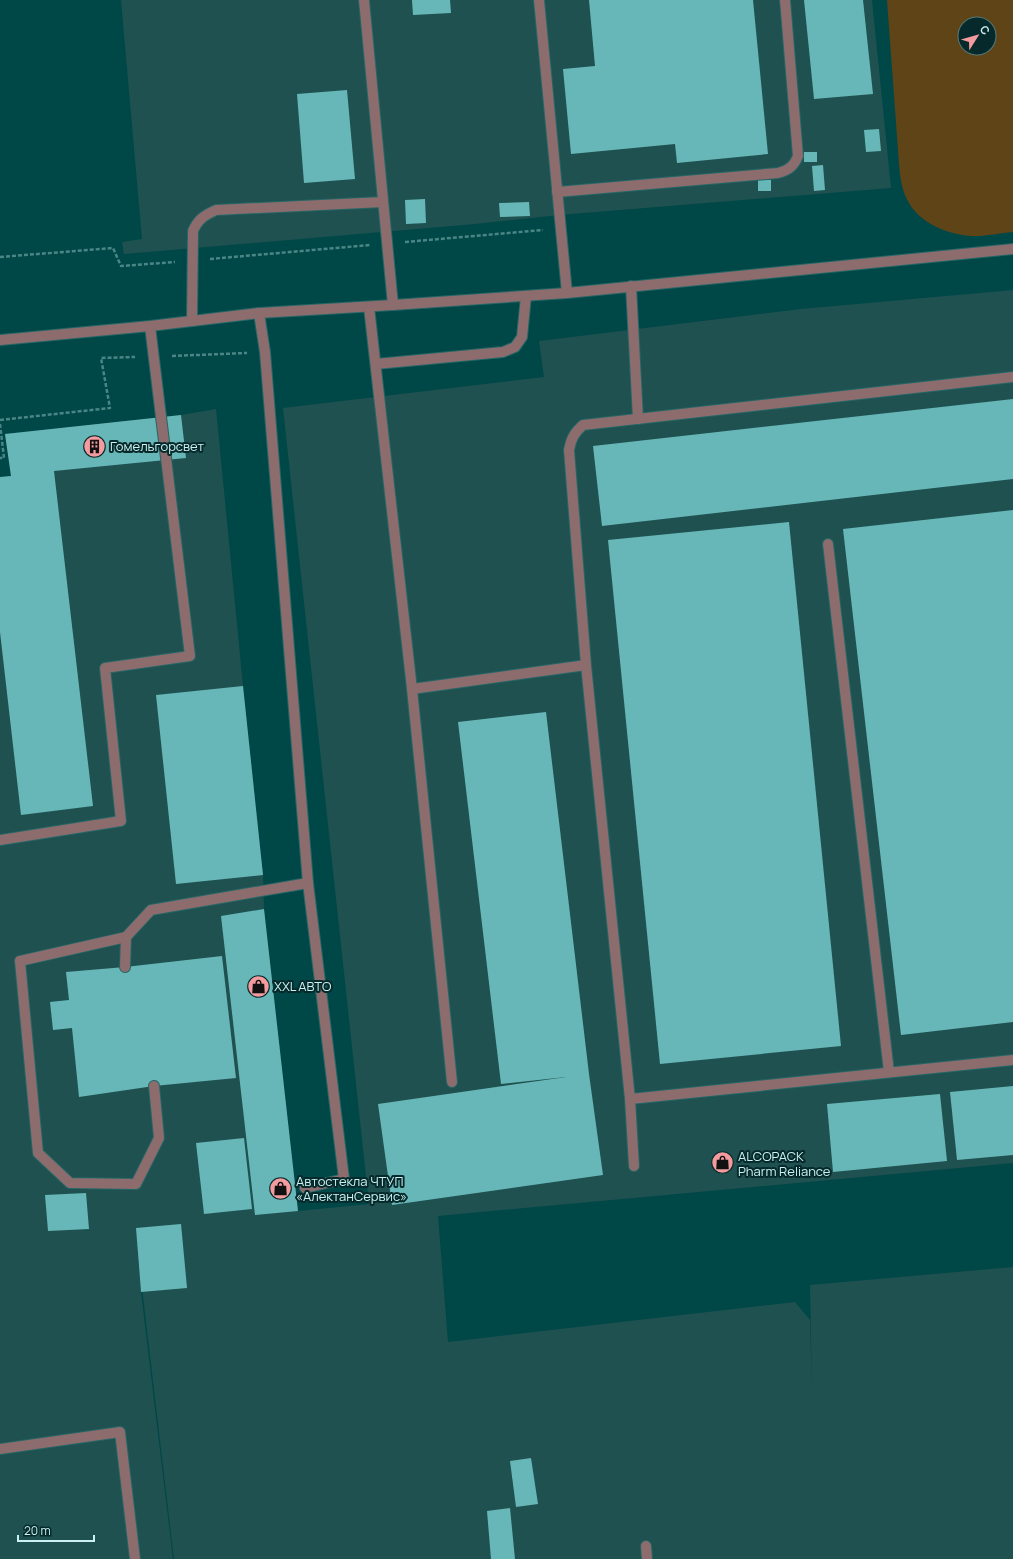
<svg xmlns="http://www.w3.org/2000/svg" width="1013" height="1559" font-family="Manrope,sans-serif">
<style>
.built{fill:#1f5151}
.green{fill:#5f4418;fill-rule:evenodd}
.building{fill:#68b7b8}
.lines{fill:none;stroke-linecap:round;stroke-linejoin:round}
.service-casing{stroke:#256666;stroke-width:12}
.minor-casing{stroke:#256666;stroke-width:12}
.path{stroke:#4b8686;stroke-width:2.5;stroke-dasharray:4 2;stroke-linecap:butt}
.service{stroke:#8d6c6d;stroke-width:10}
.minor{stroke:#8d6c6d;stroke-width:10}
.labels{text-anchor:middle;stroke-width:4;stroke-linejoin:round;paint-order:stroke}
.poi-label{font-size:13px;fill:#cbf1f1;stroke:#062a2b;text-anchor:start}
</style>
<rect width="100%" height="100%" fill="#004748"/>
<g class="built">
<polygon points="121,0 872,0 891,188 559,215 475,224 124,254 122,242 142,239"/>
<polygon points="1013,290 1013,1163 438,1216 448,1342 795,1302 810,1320 812,1392 810,1285 1013,1267 1013,1559 174,1559 137,1245 141,1292 173,1559 0,1559 0,477 11,476 5,434 181,415 216,409 243,686 263,875 264,909 298,1211 369,1204 283,408 544,377 539,341 801,309"/>
</g>
<path class="green" d="M887,0H1013V232C999,233 983,237 970,236C947,234 920,223 909,203C902,192 900,177 899,164ZM965,24H989V48H965Z"/>
<g class="building">
<polygon points="412,0 450,0 451,13 413,15"/>
<polygon points="589,0 753,0 768,154 677,163 675,144 571,154 563,69 595,66"/>
<polygon points="804,0 863,0 873,94 814,99"/>
<polygon points="347,90 355,179 304,183 297,94"/>
<polygon points="879,129 881,151 866,152 864,130"/>
<rect x="804" y="152" width="13" height="10"/>
<polygon points="823,165 825,190 814,191 812,166"/>
<rect x="758" y="180" width="13" height="11"/>
<polygon points="425,199 426,223 406,224 405,200"/>
<polygon points="529,202 530,216 500,217 499,203"/>
<polygon points="1013,399 1013,479 602,526 593,446"/>
<polygon points="181,415 186,458 54,471 93,806 21,815 0,632 0,477 11,476 5,434"/>
<polygon points="1013,510 1013,1022 901,1035 843,529"/>
<polygon points="789,522 841,1046 660,1064 608,540"/>
<polygon points="243,686 263,875 176,884 156,695"/>
<polygon points="546,712 589,1074 603,1175 392,1205 378,1104 566,1077 501,1084 458,722"/>
<polygon points="264,909 298,1211 255,1215 221,916"/>
<polygon points="222,956 236,1078 154,1086 79,1097 72,1028 53,1030 50,1002 69,1000 66,972 125,967"/>
<polygon points="1013,1086 1013,1155 957,1160 950,1092"/>
<polygon points="940,1094 947,1161 833,1172 827,1104"/>
<polygon points="244,1138 252,1209 204,1214 196,1143"/>
<polygon points="86,1193 89,1229 48,1231 45,1195"/>
<polygon points="181,1224 187,1288 141,1292 136,1228"/>
<polygon points="531,1458 538,1504 516,1507 510,1461"/>
<polygon points="510,1508 515,1559 491,1559 487,1511"/>
</g>
<g class="lines">
<defs>
<g id="service">
<polyline points="364,0 393,305"/>
<polyline points="539,0 567,293"/>
<path d="M557,192L778,173C789,170 794,166 798,156L785,0"/>
<polyline points="631,286 638,419"/>
<polyline points="369,307 412,689 452,1082"/>
<polyline points="259,313 265,352 308,883 344,1179 305,1188"/>
<path d="M192,321L193,231C198,219 205,215 216,210L383,202"/>
<polyline points="376,364 503,352 515,347 522,337 526,296"/>
<polyline points="828,544 889,1072"/>
<path d="M586,665L569,450C571,439 574,433 583,425L1013,377"/>
<polyline points="412,689 586,665 630,1099 1013,1060"/>
<polyline points="0,840 121,821 105,668 190,656 150,326"/>
<polyline points="125,967 126,937"/>
<polyline points="154,1086 159,1138 136,1184 70,1183 38,1153 20,961 126,937 151,910 308,883"/>
<polyline points="630,1099 634,1166"/>
<polyline points="0,1449 120,1432 135,1559"/>
<polyline points="646,1546 647,1559"/>
</g>
<polyline id="minor" points="0,340 150,326 259,313 393,305 567,293 1013,249"/>
</defs>
<use href="#service" class="service-casing"/>
<use href="#minor" class="minor-casing"/>
<g class="path">
<polyline points="405,242 543,230"/>
<polyline points="0,257 113,248 121,266 175,262"/>
<polyline points="210,259 370,245"/>
<polyline points="172,356 247,353"/>
<polyline points="0,420 110,408 101,358 135,357"/>
<polyline points="0,424 4,458 0,458"/>
</g>
<use href="#service" class="service"/>
<use href="#minor" class="minor"/>
</g>
<defs>
<symbol id="building-disc" viewBox="-11 -11 22 22"><circle r="9.5" fill="#f49b9f" stroke="#062a2b"/><path d="M-4-6H4V6H1V3H-1V6H-4ZM-2.5-4.3h1.7v1.8h-1.7ZM.8-4.3h1.7v1.8H.8ZM-2.5-1h1.7V.8h-1.7ZM.8-1h1.7V.8H.8Z" fill="#111"/></symbol>
<symbol id="shop-disc" viewBox="-11 -11 22 22"><circle r="9.5" fill="#f49b9f" stroke="#062a2b"/><path d="M-5-2.5h2.3a2.7 3.5 0 0 1 5.4 0H5L5.5 6h-11ZM-1.5-2.5h3a1.5 2.3 0 0 0-3 0Z" fill="#111"/></symbol>
</defs>
<g fill-rule="evenodd">
<use href="#building-disc" x="82" y="434" width="25" height="25"/>
<use href="#shop-disc" x="246" y="974" width="25" height="25"/>
<use href="#shop-disc" x="710" y="1150" width="25" height="25"/>
<use href="#shop-disc" x="268" y="1176" width="25" height="25"/>
</g>
<g class="labels">
<g class="poi-label">
<text x="110" y="451">Гомельгорсвет</text>
<text x="274" y="991">XXL АВТО</text>
<text x="738" y="1161">ALCOPACK<tspan x="738" dy="15">Pharm Reliance</tspan></text>
<text x="296" y="1186">Автостекла ЧТУП<tspan x="296" dy="15">«АлектанСервис»</tspan></text>
</g>
</g>
<g transform="translate(977 36) rotate(53)"><circle r="19" fill="#062a2b" stroke="#557a7a"/>
<path d="M0-3L7 15L0 10L-7 15Z" fill="#f49b9f"/>
<text y="-6" font-size="11" font-weight="bold" text-anchor="middle" fill="#cbf1f1">С</text>
</g>
<path d="M18 1535v6h76v-6" fill="none" stroke="#cbf1f1" stroke-width="2"/>
<text x="24" y="1535" font-size="12" fill="#cbf1f1" stroke="#062a2b" stroke-width="3" paint-order="stroke">20 m</text>
</svg>
